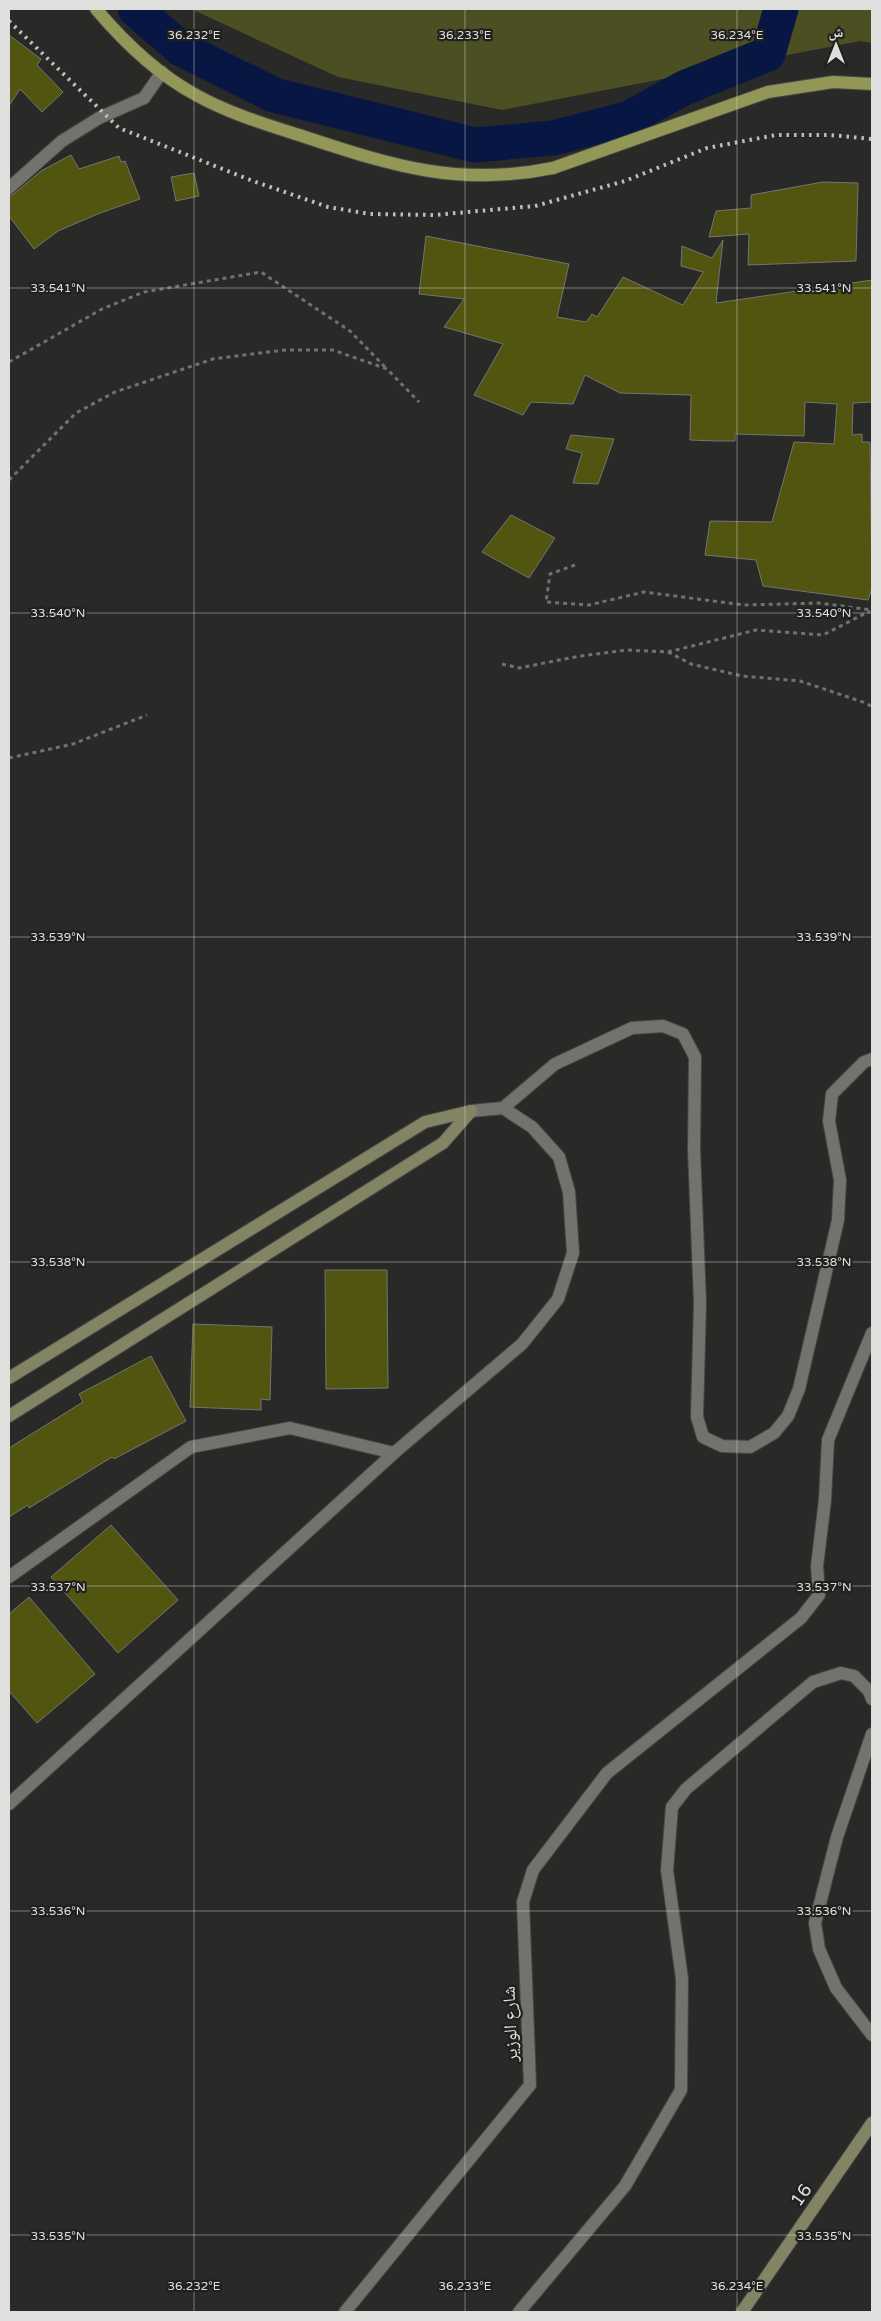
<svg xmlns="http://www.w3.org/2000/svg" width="881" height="2321" font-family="'Varela Round','Noto Naskh Arabic',sans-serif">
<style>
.green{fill:#4b4f22}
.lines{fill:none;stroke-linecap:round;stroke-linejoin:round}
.river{stroke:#071643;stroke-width:35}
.building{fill:#515510;stroke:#747572}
.street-casing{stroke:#474846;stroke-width:14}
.secondary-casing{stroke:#474846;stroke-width:14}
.primary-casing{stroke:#474846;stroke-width:14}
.path{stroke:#71726f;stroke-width:3;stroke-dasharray:4 4;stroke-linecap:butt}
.street{stroke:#72726f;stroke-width:12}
.secondary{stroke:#828463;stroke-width:12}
.primary{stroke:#929757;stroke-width:12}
.rail{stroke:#bebfbd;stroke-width:4;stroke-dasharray:2.5 5;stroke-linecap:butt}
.ticks{fill:none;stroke:#dfe0de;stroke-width:1;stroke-opacity:0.45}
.labels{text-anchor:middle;stroke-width:4.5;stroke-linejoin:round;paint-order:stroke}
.street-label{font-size:18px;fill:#dfe0de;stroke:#20201e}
.ticks-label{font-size:12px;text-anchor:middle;fill:#dfe0de;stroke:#20201e;stroke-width:4.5;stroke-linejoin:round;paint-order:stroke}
</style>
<rect width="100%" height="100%" fill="#292a27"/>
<polygon class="green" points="191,9 872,9 872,43 860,41 502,110 338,77"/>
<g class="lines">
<polyline class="river" points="135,9 181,49 274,95 475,145 553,138 627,119 684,88 768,54 781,9"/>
</g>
<g class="building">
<polygon points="9,35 41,59 37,65 63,92 42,112 20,89 9,106"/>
<polygon points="71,155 79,169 119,156 121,162 125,161 140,199 100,213 58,231 34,249 9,216 9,196 14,194 41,171"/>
<polygon points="194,173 199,196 176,201 171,177"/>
<polygon points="823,182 858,183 856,261 748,265 749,234 709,237 716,211 751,208 751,195"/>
<polygon points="426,236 569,264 557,317 586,322 592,314 597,317 623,277 683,305 703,272 681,266 682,246 712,258 723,240 716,303 872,280 872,402 853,403 852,435 862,434 862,442 870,442 872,588 868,600 763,586 756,560 705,555 710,521 772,522 794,442 834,444 837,404 805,402 804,436 735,434 735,441 717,441 690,440 691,395 620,393 585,375 573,404 531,402 523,415 474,395 503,344 444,327 464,299 419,294"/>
<polygon points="571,435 614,439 598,484 573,483 582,453 566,449"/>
<polygon points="511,515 555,538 529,578 482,552"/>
<polygon points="325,1270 387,1270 388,1388 326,1389"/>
<polygon points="193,1324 272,1327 270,1400 261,1399 261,1410 190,1407"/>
<polygon points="151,1356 186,1421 114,1459 112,1457 29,1508 28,1505 9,1517 9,1448 83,1402 79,1394"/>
<polygon points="111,1525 178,1600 118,1653 51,1577"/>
<polygon points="29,1597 95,1674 37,1723 9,1691 9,1614"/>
</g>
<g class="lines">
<defs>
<g id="street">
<polyline points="9,188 62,141 99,118 144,98 162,72"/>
<polyline points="471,1111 503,1108 555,1064 632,1028 663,1026 683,1034 695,1057 694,1150 700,1302 697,1417 703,1437 722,1446 750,1447 774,1433 788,1416 799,1389 838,1220 840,1180 829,1121 832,1094 864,1062 872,1059"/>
<polyline points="9,1577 191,1447 290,1428 394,1453"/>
<polyline points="872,1734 837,1837 815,1923 819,1949 836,1988 872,2035"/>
<polyline points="9,1804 394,1453 522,1344 558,1299 573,1253 569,1192 559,1157 532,1127 503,1108"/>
<polyline points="345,2312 530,2085 523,1902 533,1870 607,1773 801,1618 819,1595 817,1566 825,1500 828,1440 872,1333"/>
<polyline points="519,2312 625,2186 681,2090 682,1979 667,1870 672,1807 686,1789 813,1682 841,1673 854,1676 869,1691 872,1699"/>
</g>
<g id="secondary">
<polyline points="9,1378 425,1122 471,1111"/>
<polyline points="9,1416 443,1143 471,1111"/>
<polyline points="742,2312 872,2123"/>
</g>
<path id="primary" d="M96,9C124,42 157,74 196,95C230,114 268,125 305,137C393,166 459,187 553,168L768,92L833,82L872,84"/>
</defs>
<use href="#street" class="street-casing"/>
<use href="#secondary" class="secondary-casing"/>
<use href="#primary" class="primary-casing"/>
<g class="path">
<polyline points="9,362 102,309 144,292 261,272 350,331 386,368"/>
<polyline points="9,480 76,413 115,392 213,359 285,350 333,350 387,369 419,402"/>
<polyline points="575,565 550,574 546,602 589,605 644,592 744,605 819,603 872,610"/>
<polyline points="668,652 691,664 742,676 800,681 866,703 872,707"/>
<polyline points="502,664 519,668 580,656 627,650 668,652 756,630 823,635 870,611"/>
<polyline points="9,758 73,744 147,715"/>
</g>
<use href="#street" class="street"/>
<use href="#secondary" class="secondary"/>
<use href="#primary" class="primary"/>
<polyline class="rail" points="9,21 119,128 253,181 328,207 370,214 434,215 535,206 625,181 707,148 776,135 830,135 872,139"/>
</g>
<path class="ticks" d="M194,9V2312M465,9V2312M737,9V2312M9,288H872M9,613H872M9,937H872M9,1262H872M9,1586H872M9,1911H872M9,2235H872"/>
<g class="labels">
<g class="street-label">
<text transform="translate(510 2024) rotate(-92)" y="6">شارع الوزير</text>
<text transform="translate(801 2195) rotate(-55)" y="6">16</text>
</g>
</g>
<g class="ticks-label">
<text x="194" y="39">36.232°E</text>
<text x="465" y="39">36.233°E</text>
<text x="737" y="39">36.234°E</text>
<text x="58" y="292">33.541°N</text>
<text x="824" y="292">33.541°N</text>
<text x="58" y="617">33.540°N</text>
<text x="824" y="617">33.540°N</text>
<text x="58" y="941">33.539°N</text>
<text x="824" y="941">33.539°N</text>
<text x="58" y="1266">33.538°N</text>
<text x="824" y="1266">33.538°N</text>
<text x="58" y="1591">33.537°N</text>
<text x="824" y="1591">33.537°N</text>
<text x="58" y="1915">33.536°N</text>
<text x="824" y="1915">33.536°N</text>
<text x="58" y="2240">33.535°N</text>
<text x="824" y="2240">33.535°N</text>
<text x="194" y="2290">36.232°E</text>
<text x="465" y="2290">36.233°E</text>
<text x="737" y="2290">36.234°E</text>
</g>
<rect width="881" height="2321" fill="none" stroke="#dfe0de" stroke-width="20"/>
<g transform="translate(836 45)" stroke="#20201e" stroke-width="4" paint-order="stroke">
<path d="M0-4L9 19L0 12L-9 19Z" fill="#dfe0de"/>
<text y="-8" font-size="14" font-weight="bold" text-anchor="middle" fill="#dfe0de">ش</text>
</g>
</svg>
